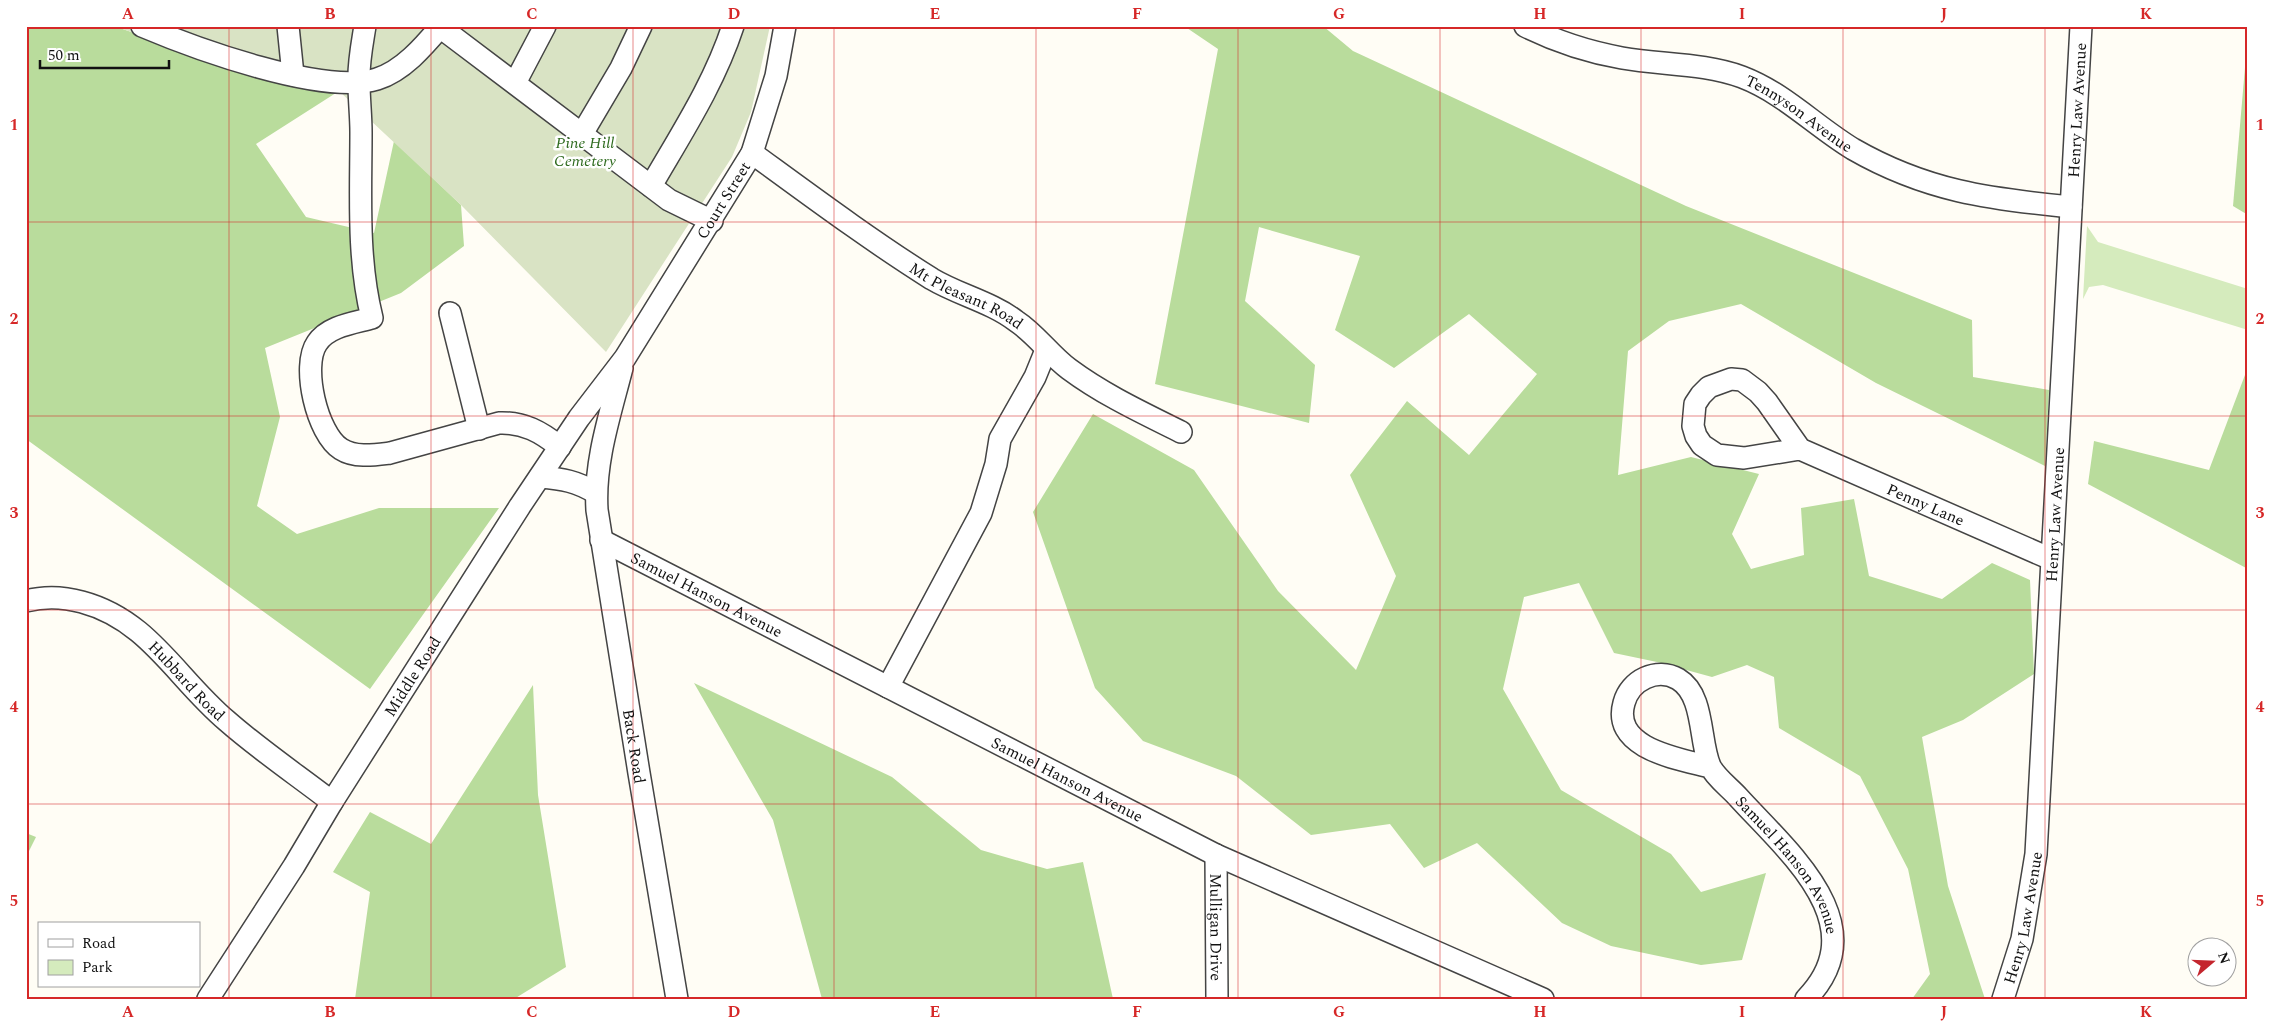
<svg xmlns="http://www.w3.org/2000/svg" width="2274" height="1025" font-family="Spectral,serif">
<style>
.green{fill:#d5ebbd}
.forest{fill:#b9dc9c}
.cemetery{fill:#d9e3c4}
.lines{fill:none;stroke-linecap:round;stroke-linejoin:round}
.minor-casing{stroke:#444;stroke-width:24}
.minor{stroke:#fff;stroke-width:21}
.grid{fill:none;stroke:#d62828;stroke-width:1;stroke-opacity:0.55}
.labels{text-anchor:middle;stroke-width:5;stroke-linejoin:round;paint-order:stroke}
.street-label{font-size:16px;fill:#111;stroke:#fff}
.park-label{font-size:16px;font-style:italic;fill:#2f6b1f;stroke:#fff}
.neatline{fill:none;stroke:#d62828;stroke-width:2}
.grid-label{font-size:16px;text-anchor:middle;font-weight:bold;fill:#d62828}
</style>
<rect width="100%" height="100%" fill="#fffdf5"/>
<polygon class="green" points="2087,226 2098,242 2248,289 2248,330 2103,285 2089,287 2083,299"/>
<g class="forest">
<polygon points="26,26 114,26 212,60 339,91 256,144 306,217 374,233 394,141 461,205 464,246 401,293 265,348 280,417 257,506 297,534 379,508 499,508 370,689 26,439"/>
<polygon points="1184,26 1323,26 1353,51 1686,206 1972,320 1973,377 2049,390 2045,466 1876,383 1741,304 1669,321 1628,351 1618,475 1691,457 1759,474 1732,534 1751,569 1804,555 1801,508 1854,499 1869,576 1942,599 1992,563 2030,580 2034,674 1963,720 1922,737 1948,886 1985,999 1912,999 1930,974 1908,869 1860,776 1779,728 1774,677 1747,665 1712,677 1657,662 1614,653 1579,583 1524,597 1503,689 1561,790 1671,854 1701,892 1766,873 1742,960 1701,965 1611,946 1562,923 1477,843 1424,868 1390,824 1311,835 1236,776 1143,741 1095,688 1033,512 1093,414 1194,470 1278,591 1356,670 1396,576 1350,475 1407,401 1469,455 1537,374 1469,314 1394,368 1335,330 1360,256 1259,227 1245,301 1315,365 1309,423 1155,384 1218,49"/>
<polygon points="2248,33 2248,215 2233,206"/>
<polygon points="2248,367 2248,569 2088,484 2094,441 2209,470"/>
<polygon points="694,683 892,777 981,850 1047,869 1083,862 1113,999 822,999 773,820"/>
<polygon points="533,685 538,795 566,967 514,999 355,999 370,892 333,872 370,812 431,844"/>
<polygon points="26,833 36,837 26,857"/>
</g>
<polygon class="cemetery" points="114,26 770,26 751,112 732,157 606,352 461,205 339,91 212,60"/>
<g class="lines">
<defs>
<g id="minor">
<path d="M142,26C194,48 324,96 377,79C403,71 424,46 441,26"/>
<polyline points="288,26 293,75"/>
<path d="M365,26C362,45 358,64 359,83C359,99 361,116 361,132C361,194 357,258 372,318C354,323 328,326 317,343C301,366 317,434 341,449C355,458 374,455 390,453L499,423C524,422 541,432 560,447"/>
<path id="s1" d="M1525,26C1555,41 1589,52 1622,58C1662,65 1704,63 1742,77C1784,93 1815,126 1853,149C1926,191 1989,199 2071,207"/>
<polyline points="440,27 669,200 712,221"/>
<polyline points="515,83 545,26"/>
<polyline points="582,134 621,68 641,26"/>
<path id="s2" d="M752,153C811,196 870,240 932,279C959,295 991,302 1016,321C1036,334 1050,355 1069,369C1104,395 1143,413 1181,432"/>
<path d="M651,186C681,134 714,84 733,26"/>
<polyline points="450,313 479,429"/>
<path id="s3" d="M622,368C610,415 594,462 597,510L639,773L677,999"/>
<path id="s4" d="M1800,449L1744,458L1717,455L1702,445L1696,436L1693,426L1695,404L1701,395L1709,387L1731,379L1742,380L1758,392L1767,402L1800,449L2051,559"/>
<path d="M540,477C563,479 576,481 596,493"/>
<path id="s5" d="M601,540L1216,855L1543,999"/>
<path id="s6" d="M26,601C45,596 64,597 82,602C149,620 176,678 227,721C260,750 297,775 332,802"/>
<polyline points="888,687 981,513 996,464 1000,439 1035,377 1046,350"/>
<path id="s7" d="M1710,767C1680,759 1611,749 1624,703C1630,680 1657,667 1678,679C1705,695 1699,742 1710,766C1715,777 1730,788 1738,797C1787,851 1878,925 1806,999"/>
<path id="s8" d="M1216,855L1217,999"/>
<path id="s9" d="M208,999L294,866L332,802L520,506L579,418L625,358L752,153L776,76L785,26"/>
<path id="s10" d="M2003,999L2022,939L2036,854L2081,26"/>
</g>
</defs>
<use href="#minor" class="minor-casing"/>
<use href="#minor" class="minor"/>
</g>
<path class="grid" d="M229,26V999M431,26V999M633,26V999M834,26V999M1036,26V999M1238,26V999M1440,26V999M1641,26V999M1843,26V999M2045,26V999M26,222H2248M26,416H2248M26,610H2248M26,804H2248"/>
<g class="labels">
<g class="street-label">
<text dy="6" stroke="none"><textPath href="#s10" startOffset="894">Henry Law Avenue</textPath></text>
<text dy="6" stroke="none"><textPath href="#s1" startOffset="292">Tennyson Avenue</textPath></text>
<text dy="6" stroke="none"><textPath href="#s9" startOffset="951">Court Street</textPath></text>
<text dy="6" stroke="none"><textPath href="#s2" startOffset="258">Mt Pleasant Road</textPath></text>
<text dy="6" stroke="none"><textPath href="#s4" startOffset="430">Penny Lane</textPath></text>
<text dy="6" stroke="none"><textPath href="#s10" startOffset="489">Henry Law Avenue</textPath></text>
<text dy="6" stroke="none"><textPath href="#s5" startOffset="119">Samuel Hanson Avenue</textPath></text>
<text dy="6" stroke="none"><textPath href="#s9" startOffset="382">Middle Road</textPath></text>
<text dy="6" stroke="none"><textPath href="#s6" startOffset="190">Hubbard Road</textPath></text>
<text dy="6" stroke="none"><textPath href="#s3" startOffset="384">Back Road</textPath></text>
<text dy="6" stroke="none"><textPath href="#s5" startOffset="524">Samuel Hanson Avenue</textPath></text>
<text dy="6" stroke="none"><textPath href="#s7" startOffset="411">Samuel Hanson Avenue</textPath></text>
<text dy="6" stroke="none"><textPath href="#s10" startOffset="84">Henry Law Avenue</textPath></text>
<text dy="6" stroke="none"><textPath href="#s8" startOffset="72">Mulligan Drive</textPath></text>
</g>
<g class="park-label">
<text x="585" y="148">Pine Hill<tspan x="585" dy="18">Cemetery</tspan></text>
</g>
</g>
<rect width="2274" height="1025" fill="none" stroke="#ffffff" stroke-width="55"/>
<rect x="38" y="922" width="162" height="65" fill="#ffffff" stroke="#a0a0a0"/>
<rect x="48" y="939" width="25" height="8" fill="#ffffff" stroke="#a0a0a0"/>
<text x="82" y="948" font-size="15" fill="#111111">Road</text>
<rect x="48" y="960" width="25" height="15" fill="#d5ebbd" stroke="#a0a0a0"/>
<text x="82" y="972" font-size="15" fill="#111111">Park</text>
<g transform="translate(2212 962) rotate(71)"><circle r="24" fill="#ffffff" stroke="#a0a0a0"/>
<path d="M0-4L9 19L0 12L-9 19Z" fill="#c4262e"/>
<text y="-8" font-size="14" font-weight="bold" text-anchor="middle" fill="#111111">N</text>
</g>
<path d="M40 60v8h129v-8" fill="none" stroke="#111111" stroke-width="2.5"/>
<text x="48" y="60" font-size="15" fill="#111111" stroke="#ffffff" stroke-width="4" paint-order="stroke">50 m</text>
<rect x="28" y="28" width="2218" height="970" class="neatline"/>
<g class="grid-label">
<text x="128" y="19">A</text>
<text x="330" y="19">B</text>
<text x="532" y="19">C</text>
<text x="734" y="19">D</text>
<text x="935" y="19">E</text>
<text x="1137" y="19">F</text>
<text x="1339" y="19">G</text>
<text x="1540" y="19">H</text>
<text x="1742" y="19">I</text>
<text x="1944" y="19">J</text>
<text x="2146" y="19">K</text>
<text x="14" y="130">1</text>
<text x="2260" y="130">1</text>
<text x="14" y="324">2</text>
<text x="2260" y="324">2</text>
<text x="14" y="518">3</text>
<text x="2260" y="518">3</text>
<text x="14" y="712">4</text>
<text x="2260" y="712">4</text>
<text x="14" y="906">5</text>
<text x="2260" y="906">5</text>
<text x="128" y="1017">A</text>
<text x="330" y="1017">B</text>
<text x="532" y="1017">C</text>
<text x="734" y="1017">D</text>
<text x="935" y="1017">E</text>
<text x="1137" y="1017">F</text>
<text x="1339" y="1017">G</text>
<text x="1540" y="1017">H</text>
<text x="1742" y="1017">I</text>
<text x="1944" y="1017">J</text>
<text x="2146" y="1017">K</text>
</g>
</svg>
